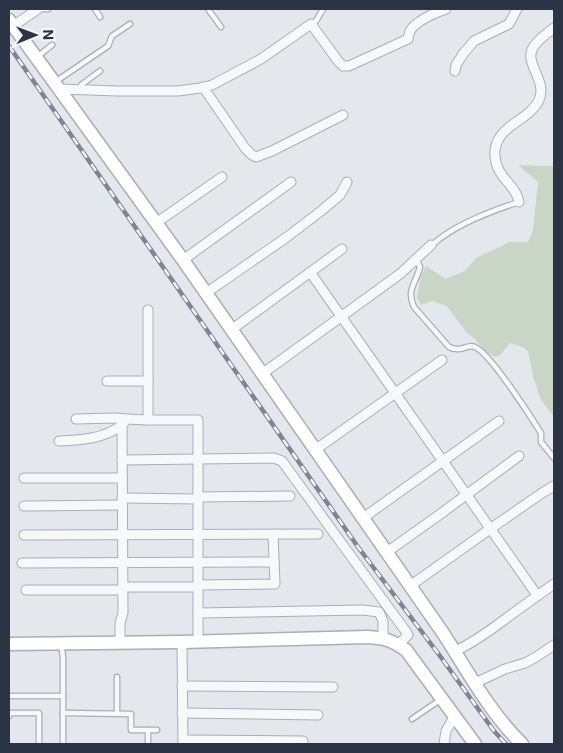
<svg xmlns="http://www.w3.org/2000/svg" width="563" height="753" font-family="Inter,sans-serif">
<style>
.green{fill:#c9d6c5}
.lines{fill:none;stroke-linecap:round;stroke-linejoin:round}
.lane-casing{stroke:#a9aeb7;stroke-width:7}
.street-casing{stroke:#a9aeb7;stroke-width:11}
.secondary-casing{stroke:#a9aeb7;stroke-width:15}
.lane{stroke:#f7f8fa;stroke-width:4.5}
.street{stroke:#f7f8fa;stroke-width:9}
.secondary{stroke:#fff;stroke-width:12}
.rail-casing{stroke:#7d8696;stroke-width:4.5}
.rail{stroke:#f4f6f9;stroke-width:2.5;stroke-dasharray:8;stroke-linecap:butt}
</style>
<rect width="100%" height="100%" fill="#e4e7ec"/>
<polygon class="green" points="518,165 543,166 554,166 554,417 541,400 533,376 528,351 522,347 510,343 501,354 495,357 485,351 474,338 466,332 447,306 432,301 421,305 417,297 421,276 426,266 445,279 465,271 476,258 510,242 528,242 533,230 538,182"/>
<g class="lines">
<defs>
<g id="lane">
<polyline points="38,9 48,9"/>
<polyline points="95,9 100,17"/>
<polyline points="208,9 221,27"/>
<polyline points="311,24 316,21 323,9"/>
<polyline points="37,57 52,45"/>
<polyline points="55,82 108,46 112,36 130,24"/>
<polyline points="80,90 81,85 100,71"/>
<path d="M432,245C454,225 491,211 519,202"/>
<path d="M416,259L420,267C416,283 406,290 414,307L449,347C451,348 455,349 457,349C463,350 469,344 475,347C490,353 531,417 541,433V442L554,458"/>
<polyline points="61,644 63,657 63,744"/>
<polyline points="9,696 63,696"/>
<polyline points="63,713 131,714 131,730 157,730"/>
<polyline points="117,713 117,677"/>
<polyline points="9,716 9,713 39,713 39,744"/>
<polyline points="412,719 440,700"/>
<polyline points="148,744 148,730"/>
</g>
<g id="street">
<polyline points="13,26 38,9"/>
<polyline points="455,71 456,65 463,54 474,41 509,24 517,9"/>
<polyline points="203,87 245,148 252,155 256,157 272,151 343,115"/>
<path d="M59,89L118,91H178L200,88L212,85L261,59L311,24L338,61L343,66H349L408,39C409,36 409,33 410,31C415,21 437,12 446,9"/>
<path d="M519,202C516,183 493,177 495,151C497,125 529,121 539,100C548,80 522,62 534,46C540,38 547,33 554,28"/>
<polyline points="156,223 222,177"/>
<polyline points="183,260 291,182"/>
<polyline points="310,272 537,595"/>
<polyline points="206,293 287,237 321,211 340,195 347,182"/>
<polyline points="148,310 148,420 198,420 198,641"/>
<polyline points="231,330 342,249"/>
<polyline points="262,374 400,274 431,245"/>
<polyline points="107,381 148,381"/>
<polyline points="76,419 115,418 127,419"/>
<path d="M59,441C80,440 104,439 122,425"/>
<polyline points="315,450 442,360"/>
<polyline points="122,460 274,458 282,461 342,544 407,633 408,635 398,645"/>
<polyline points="24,478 122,478"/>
<polyline points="198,497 290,496"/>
<polyline points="122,498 198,499"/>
<polyline points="24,506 122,505"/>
<polyline points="363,518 499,421"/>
<polyline points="24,535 318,534"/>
<polyline points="387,552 439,515 519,456"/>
<polyline points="22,563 274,562"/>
<polyline points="198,585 275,584 273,534"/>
<polyline points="410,586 490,529 542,493 554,486"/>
<polyline points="123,587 198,587"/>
<polyline points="26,590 123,590"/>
<polyline points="198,613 363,610 379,612 383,621 383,638"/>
<polyline points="120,642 120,623 123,613 122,425 127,419 148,420"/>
<polyline points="182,642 183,744"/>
<path d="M455,651C473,643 488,632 504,620C520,608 537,596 554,584"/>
<polyline points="475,683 505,669 525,663 536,657 554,645"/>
<polyline points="182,686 333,687"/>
<polyline points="182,713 318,715"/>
<polyline points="183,740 303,741"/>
<polyline points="444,744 446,731 454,717"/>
</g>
<g id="secondary">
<path d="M9,20L183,260L443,633C467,670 490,713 522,744"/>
<path d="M9,644L182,642L367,637C385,638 391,640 406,650L475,744"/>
</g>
</defs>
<use href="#lane" class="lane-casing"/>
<use href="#street" class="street-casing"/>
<use href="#secondary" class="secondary-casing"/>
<use href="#lane" class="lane"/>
<use href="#street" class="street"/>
<use href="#secondary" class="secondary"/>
<defs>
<polyline id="rail" points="9,46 358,547 440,656 494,731 506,744"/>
</defs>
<use href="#rail" class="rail-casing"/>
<use href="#rail" class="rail"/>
</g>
<rect width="563" height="753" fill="none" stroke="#2b3445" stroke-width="20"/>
<g transform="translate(35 35) rotate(89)" stroke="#f4f6f9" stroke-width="4" paint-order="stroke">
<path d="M0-4L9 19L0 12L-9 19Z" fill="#2b3445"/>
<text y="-8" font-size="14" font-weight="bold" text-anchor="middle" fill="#2b3445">N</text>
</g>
</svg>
